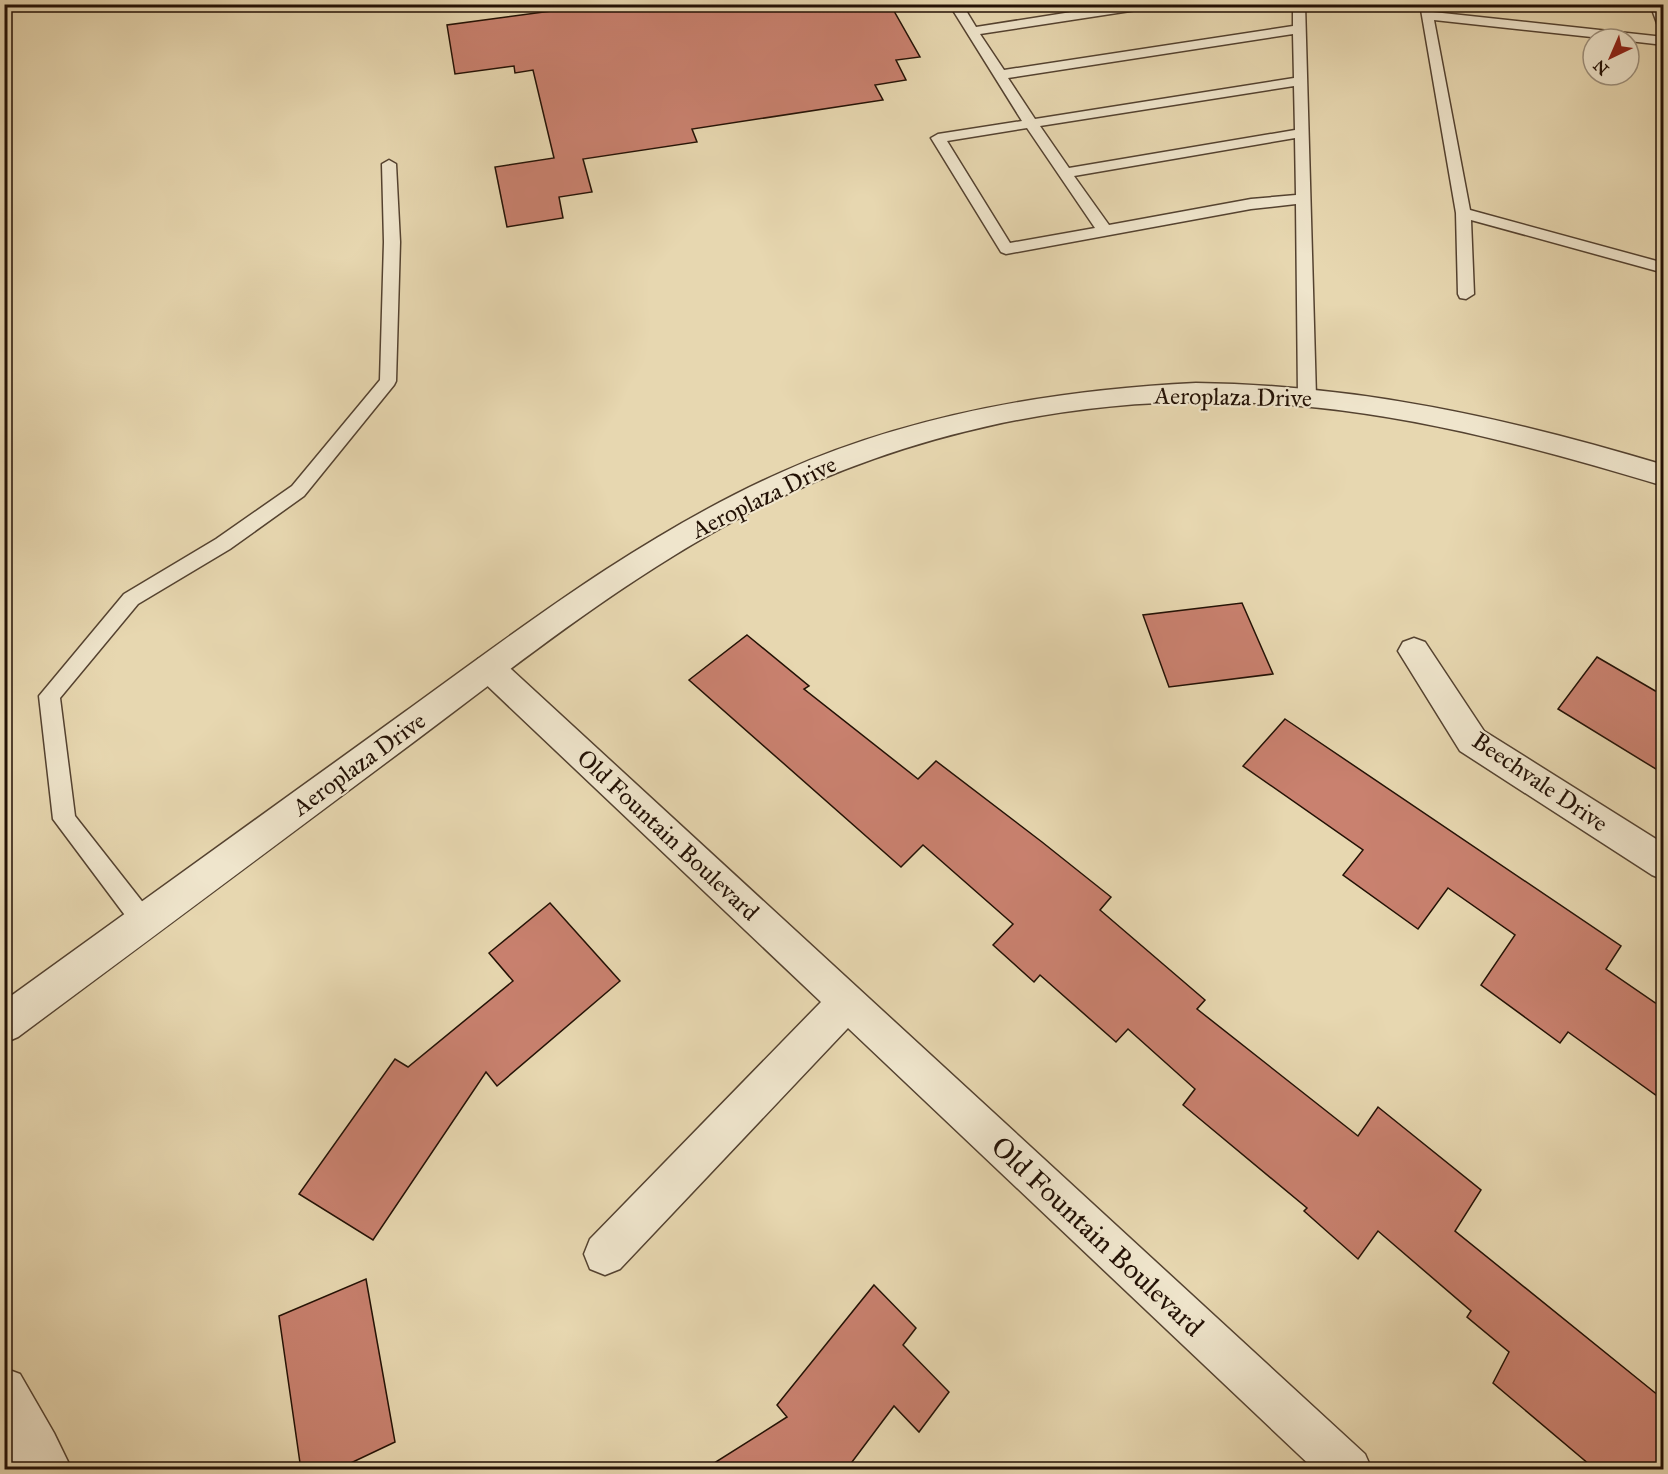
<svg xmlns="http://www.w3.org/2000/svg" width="1668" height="1474" font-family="'IM FELL Great Primer',serif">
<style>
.building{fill:#c9816f;stroke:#231105;stroke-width:1.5}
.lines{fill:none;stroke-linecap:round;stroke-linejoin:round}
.service-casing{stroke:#544230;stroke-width:3}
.minor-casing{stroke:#544230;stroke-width:3}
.tertiary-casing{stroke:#544230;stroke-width:3}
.service{fill:#efe5cc;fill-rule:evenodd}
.minor{fill:#efe5cc;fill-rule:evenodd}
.tertiary{fill:#efe5cc;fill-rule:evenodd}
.labels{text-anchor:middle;stroke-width:4.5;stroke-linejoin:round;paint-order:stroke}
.street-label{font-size:24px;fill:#231105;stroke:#efe5cc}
.near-street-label{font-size:28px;fill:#231105;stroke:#efe5cc}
</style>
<rect width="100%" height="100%" fill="#e7d7b0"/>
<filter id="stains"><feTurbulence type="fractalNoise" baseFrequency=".00333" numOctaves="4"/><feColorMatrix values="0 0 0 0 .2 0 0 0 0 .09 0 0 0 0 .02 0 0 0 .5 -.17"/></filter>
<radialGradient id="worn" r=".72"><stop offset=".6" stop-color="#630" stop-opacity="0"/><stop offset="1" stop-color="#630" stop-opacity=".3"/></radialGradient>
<g class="building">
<polygon points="604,4 890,4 920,57 896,60 906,80 875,85 883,100 692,129 697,142 583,159 592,192 559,197 563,218 507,227 495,167 554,158 533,70 515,73 514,66 455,74 447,25"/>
<polygon points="1242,603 1273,674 1169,687 1143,615"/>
<polygon points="747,635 809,686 804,689 918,779 936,761 1042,842 1111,897 1100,910 1205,1000 1197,1009 1358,1136 1378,1107 1481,1190 1455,1231 1664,1400 1664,1470 1596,1470 1493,1383 1509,1352 1467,1317 1471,1311 1378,1231 1358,1259 1304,1211 1307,1208 1183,1105 1195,1089 1128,1029 1116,1042 1040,975 1034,982 993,945 1013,924 923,845 901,867 689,680"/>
<polygon points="1597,657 1664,696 1664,774 1558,709"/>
<polygon points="1285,719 1621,946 1606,969 1664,1009 1664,1101 1568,1032 1560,1043 1481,985 1515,935 1448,888 1418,929 1343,875 1363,850 1243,766"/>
<polygon points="550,903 620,981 497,1086 486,1072 373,1240 299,1194 395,1059 408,1067 513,981 489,953"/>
<polygon points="366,1279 395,1442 336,1470 301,1470 279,1316"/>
<polygon points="874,1285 916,1328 903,1345 949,1392 919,1432 894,1406 846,1470 703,1470 787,1417 777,1405"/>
</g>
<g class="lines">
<defs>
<g id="service">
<path d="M949,4H962L976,27L1122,4H1156L1150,8L980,34L1004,70L1293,26V4H1305L1316,397L1313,401H1301L1298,397L1296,204L1251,209L1006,254L1001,252L931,138L938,134L1022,121ZM1293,34L1294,78L1035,119L1008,78ZM1294,86L1295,130L1069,168L1040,126ZM1027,128L1095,228L1010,243L947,141ZM1295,138L1296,195L1251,199L1109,225L1074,176Z"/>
<polygon points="1420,4 1432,4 1433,12 1664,37 1664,45 1629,41 1629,39 1610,39 1434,20 1470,210 1664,263 1664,273 1471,220 1474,294 1466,299 1460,298 1458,294 1456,213"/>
<polygon points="1650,4 1662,4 1664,30 1658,26"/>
<polygon points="389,160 396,164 400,242 396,381 394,385 304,496 230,549 138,604 60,698 75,816 152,914 156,922 152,930 144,933 136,930 53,819 39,696 124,594 216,539 292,486 380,380 384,242 382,164"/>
</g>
<g id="minor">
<polygon points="1414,638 1425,642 1484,731 1664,844 1664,880 1652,875 1460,751 1398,651 1403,642"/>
<polygon points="489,655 500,659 1365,1454 1372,1470 1315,1470 848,1028 620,1269 605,1275 590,1269 584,1254 590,1239 821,1002 478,677 473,668 478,659"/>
<polygon points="4,1368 20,1374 54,1433 72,1470 4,1470 4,1448 9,1444 4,1435"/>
</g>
<path id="tertiary" d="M1196,383C1359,385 1508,418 1664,465V486C1531,446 1396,409 1256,403C1081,394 902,433 747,514C626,577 519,663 411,744C280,842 149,940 18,1037L4,1043V1001C138,904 272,808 406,711C526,624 645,533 782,472C912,414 1054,390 1196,383Z"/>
</defs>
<use href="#service" class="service-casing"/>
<use href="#minor" class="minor-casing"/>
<use href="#tertiary" class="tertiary-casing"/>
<use href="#service" class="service"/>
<use href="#minor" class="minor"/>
<use href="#tertiary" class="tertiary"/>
</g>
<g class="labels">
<g class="street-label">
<text transform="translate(1233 397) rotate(1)" y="8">Aeroplaza Drive</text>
<text transform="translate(764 497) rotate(-26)" y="8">Aeroplaza Drive</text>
<text transform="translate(359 764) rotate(-36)" y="8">Aeroplaza Drive</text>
<text transform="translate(1540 782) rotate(34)" y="8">Beechvale Drive</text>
<text transform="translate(668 835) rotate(43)" y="8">Old Fountain Boulevard</text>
</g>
<g class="near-street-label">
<text transform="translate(1098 1236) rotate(43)" y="10">Old Fountain Boulevard</text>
</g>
</g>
<rect width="1668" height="1474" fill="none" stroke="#e7d7b0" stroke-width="24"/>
<rect x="6" y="6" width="1656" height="1462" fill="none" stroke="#231105" stroke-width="3"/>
<rect x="12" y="12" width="1644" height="1450" fill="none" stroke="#231105" stroke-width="1.5"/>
<g transform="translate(1611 57) rotate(224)"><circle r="28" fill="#efe5cc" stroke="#9d907c" stroke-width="1.5"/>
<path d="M0-4.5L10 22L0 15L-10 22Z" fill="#8f2418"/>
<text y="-9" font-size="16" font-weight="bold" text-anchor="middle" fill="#231105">N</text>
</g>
<rect width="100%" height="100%" filter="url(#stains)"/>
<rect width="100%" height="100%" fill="url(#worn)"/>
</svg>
